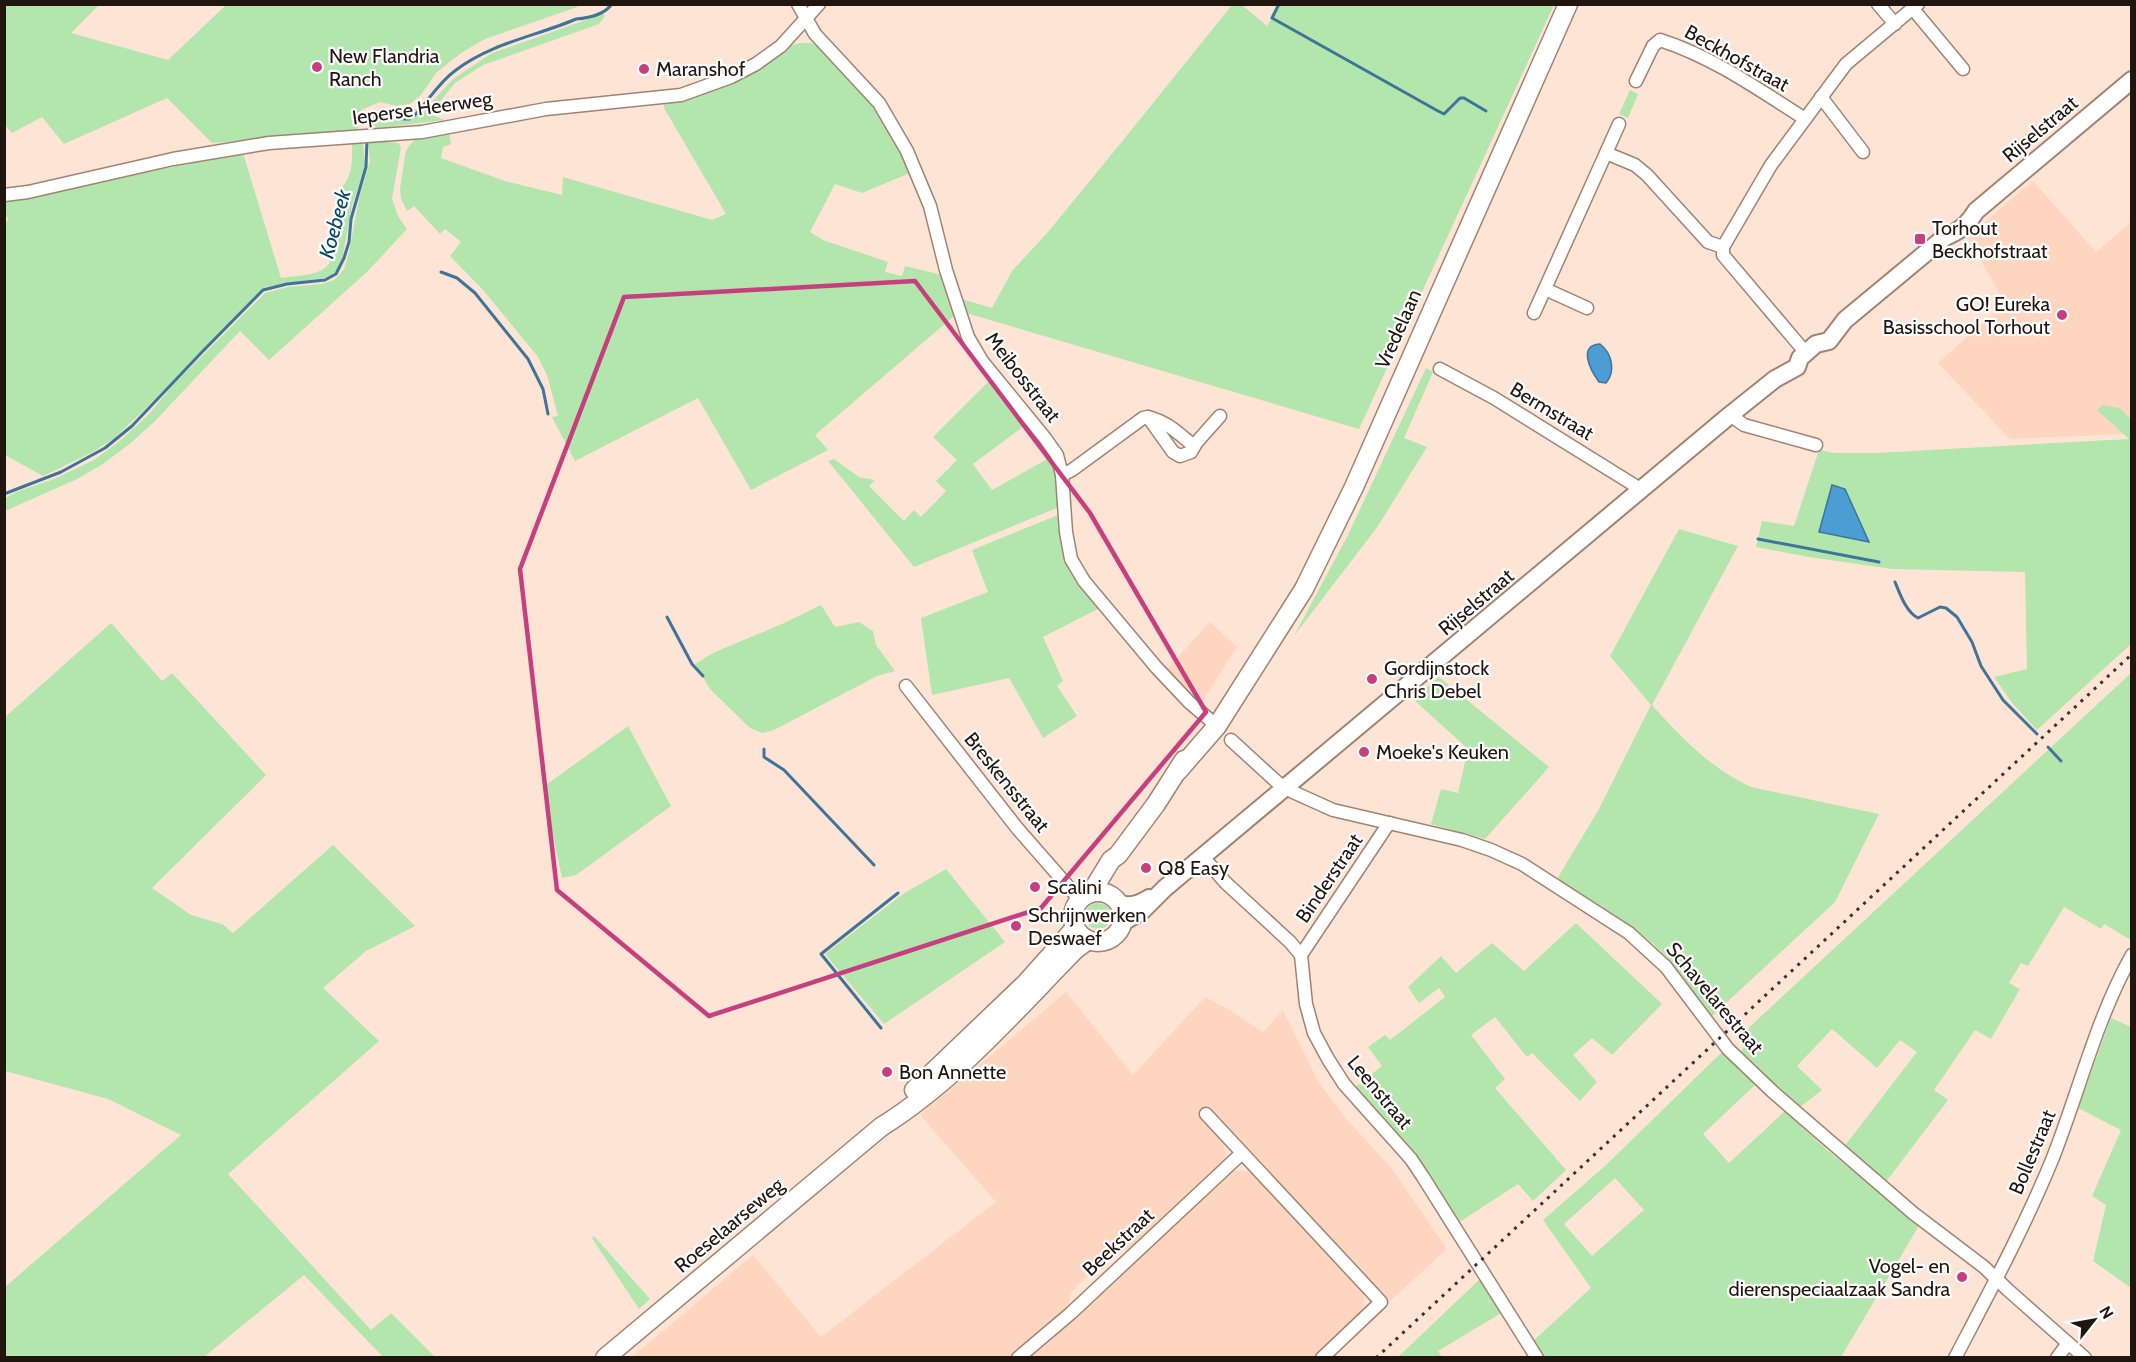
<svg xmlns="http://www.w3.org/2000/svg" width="2136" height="1362" font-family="Cabin,sans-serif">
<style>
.built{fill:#fed6c0}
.green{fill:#b2e6ad;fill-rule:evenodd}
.water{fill:#4b9dd4;stroke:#3e7499;stroke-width:1.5}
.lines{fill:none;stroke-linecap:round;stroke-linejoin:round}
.stream{stroke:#3e7499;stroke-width:3}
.street-casing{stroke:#a18372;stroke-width:15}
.secondary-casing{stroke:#a18372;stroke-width:20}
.primary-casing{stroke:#a18372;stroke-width:21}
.street{stroke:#fff;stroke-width:12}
.secondary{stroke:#fff;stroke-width:16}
.primary{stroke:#fff;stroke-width:18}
.rail{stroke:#3e3029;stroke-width:3;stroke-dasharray:3 6;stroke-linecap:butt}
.marked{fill:none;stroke:#c63f7f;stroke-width:4.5;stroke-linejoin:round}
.poi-dot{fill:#c63f7f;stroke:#fff;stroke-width:2}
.labels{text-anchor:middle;stroke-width:4.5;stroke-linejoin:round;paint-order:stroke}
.poi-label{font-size:20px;fill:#21150f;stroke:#fff;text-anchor:start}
.street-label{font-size:20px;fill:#21150f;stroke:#fff}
.water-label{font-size:21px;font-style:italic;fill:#02466b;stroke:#fff}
</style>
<rect width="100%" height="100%" fill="#fee4d5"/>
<g class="built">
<polygon points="2033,181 2096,252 2131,222 2131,419 2120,408 2120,430 2125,434 2010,439 1938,363 2005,303 1967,237"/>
<polygon points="1210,622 1237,647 1201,703 1167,669"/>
<polygon points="1066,992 1133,1075 1205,997 1228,1009 1263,1032 1283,1010 1318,1081 1344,1116 1392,1169 1447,1249 1388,1303 1207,1107 1199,1114 1220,1138 1224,1146 1225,1157 1221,1165 1128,1252 1118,1245 1072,1291 1068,1307 1009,1357 631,1358 753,1255 821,1337 996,1202 920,1115"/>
<polygon points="1238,1170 1247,1171 1256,1176 1360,1287 1364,1296 1363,1308 1358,1317 1315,1357 1027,1358 1076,1317 1229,1174"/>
</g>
<g class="green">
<polygon points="5,5 99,5 71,33 168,60 226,5 583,5 485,39 461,53 436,73 421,95 410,104 396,106 380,102 361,110 358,131 212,143 167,98 64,144 42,117 12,133 5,125"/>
<polygon points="1232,5 1242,5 1267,26 1279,5 1554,5 1359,429 963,312 958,298 992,308 1012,271 1048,232 1120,144"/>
<polygon points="603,14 605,16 599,24 483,65 455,83 430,114 445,120 376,128 372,118 377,113 411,112 419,107 425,109 453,79 492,53"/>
<path d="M801,43H811L820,47C841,70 865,93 883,118C894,135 902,155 910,173L862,193L835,184L810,232L823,240L888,262L885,272L902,276L905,266L942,275L954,316L815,435L828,450L751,490L698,398L575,461L552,417L558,416L547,375L538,357L484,291L450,256L461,242L445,229L440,234L414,206L407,211L401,199L400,189L406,150L415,139L449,131L451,144L443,147L441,158L505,181L562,195L563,177L712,220L726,214L664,108V102L762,66L792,45Z"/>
<polygon points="1630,90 1638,94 1628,118 1619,114"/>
<polygon points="382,141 398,143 401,147 392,199 398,216 407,229 367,272 269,360 240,331 155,421 132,442 103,464 77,479 5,511 5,498 16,492 54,479 94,460 121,440 149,414 174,384 265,293 288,287 322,284 334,280 339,275 344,269 349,252 359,199 370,161 368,143"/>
<path d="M352,143H363L365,167L352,206L342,260L336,271L330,277L265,287L141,413L113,439L91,453L43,476L5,455L4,226L8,219L5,214V201L243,153L281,278C294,276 310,276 322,270C342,259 341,207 343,186C353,174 352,159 352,143Z"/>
<polygon points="1426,368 1433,372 1404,438 1427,447 1378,526 1294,636 1347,537"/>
<polygon points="988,382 994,383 1028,423 973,464 992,490 1051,457 1056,470 1059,507 914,567 828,461 834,459 859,477 875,480 869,486 904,521 914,510 921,517 946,491 936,481 957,460 933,437"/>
<polygon points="2103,405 2120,408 2131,419 2131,644 2037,730 2013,704 1994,677 2027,669 2025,572 1892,569 1809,557 1756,547 1762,521 1794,526 1819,450 1835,453 1876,453 2129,439 2097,410"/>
<path d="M1058,515C1063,564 1068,572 1098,609L1043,637L1063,681L1057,686L1077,716L1043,738L1009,678L932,695L921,618L988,592L972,550Z"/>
<path d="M1679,529L1738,546L1652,705C1681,737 1710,768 1751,787L1879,814L1835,902L1711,1017C1698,998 1685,978 1670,961C1643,929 1593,902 1557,879L1599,809L1651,705L1610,656Z"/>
<polygon points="821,605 835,627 859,622 873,631 876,645 895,671 877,676 774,730 762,733 750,728 710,689 695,664 713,653 782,624"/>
<polygon points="111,623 162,681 172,673 266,775 152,888 191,915 222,924 233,933 333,845 415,926 366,951 323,988 379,1041 228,1174 371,1330 391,1313 435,1357 383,1357 304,1275 204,1357 8,1358 5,1354 5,1287 181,1135 108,1099 5,1071 5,717"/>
<polygon points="2131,673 2131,940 2104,924 2101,929 2064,907 2028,966 2021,963 2009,983 2020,989 1991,1039 1975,1030 1934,1090 1948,1100 1885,1183 1843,1148 1917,1052 1900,1040 1877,1068 1832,1029 1797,1066 1822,1090 1799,1108 1740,1052 1749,1042 1742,1034"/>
<polygon points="1439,677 1549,767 1485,839 1431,824 1441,789 1458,793 1468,749 1413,699"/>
<polygon points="628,726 671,806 576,875 562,878 543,787"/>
<polygon points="946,869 1005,942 884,1024 825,954 903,894"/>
<circle cx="1098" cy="916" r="13"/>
<polygon points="1576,923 1662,1004 1612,1055 1592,1038 1573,1055 1597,1082 1580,1101 1532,1053 1527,1057 1495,1017 1471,1035 1505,1079 1495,1088 1566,1170 1533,1201 1518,1184 1458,1223 1443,1196 1411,1150 1354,1088 1382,1066 1368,1047 1385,1035 1390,1040 1445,997 1439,988 1419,1003 1408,987 1441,956 1456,973 1492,943 1524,971"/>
<polygon points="2111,1018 2131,1027 2131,1288 2093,1261 2106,1205 2092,1196 2121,1130 2078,1108"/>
<path d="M1723,1051L1756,1084L1703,1134L1729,1163L1785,1111L1828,1151L1920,1224L1841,1357H1542L1532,1342L1591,1288L1543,1220L1605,1166ZM1615,1178L1644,1210L1592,1256L1564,1224Z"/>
<polygon points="594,1236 650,1299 639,1309 592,1238"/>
<polygon points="1480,1279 1503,1312 1438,1351 1442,1357 1397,1358"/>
</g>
<g class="water">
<path d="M1600,344C1612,353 1616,371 1606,383L1599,382C1591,371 1577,345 1600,344Z"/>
<polygon points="1832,485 1845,489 1869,542 1819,532"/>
</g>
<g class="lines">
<g class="stream">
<polyline points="1279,4 1272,18 1438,111 1444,114 1460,98 1464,98 1486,111"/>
<path d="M369,133L375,118L409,119L415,115C429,100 439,82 456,70C491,43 537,36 576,19C589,18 604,15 612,4"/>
<polyline points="441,272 457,278 475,293 528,359 543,389 548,414"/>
<polyline points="4,494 61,472 105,448 132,426 202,352 263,290 287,284 325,280 336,274 344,258 349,242 351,219 366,167 367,139"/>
<polyline points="1758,539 1879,562"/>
<path d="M1895,582C1900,594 1906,612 1918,618L1940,607L1946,608L1957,617L1972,642L1981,666L2003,700L2037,734"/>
<polyline points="667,617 692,664 703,676"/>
<polyline points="2048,747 2061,761"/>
<polyline points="764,749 764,757 784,770 874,865"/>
<polyline points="881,1028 821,954 898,893"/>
</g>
<defs>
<g id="street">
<polyline points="798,4 815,34 879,103 907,151 930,206 946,270 968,337 982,361 1045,438 1057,455 1062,475 1066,532 1071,559 1084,581 1156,667 1189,702 1217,726"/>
<polyline points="1878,4 1895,24"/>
<polyline points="1913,9 1963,69"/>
<path d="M1636,81L1653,46L1660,40C1713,57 1758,89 1805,119"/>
<polyline points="1821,97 1863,152"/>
<polyline points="1606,153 1619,124"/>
<polyline points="4,195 28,192 173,159 269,143 422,132 546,109 681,95 731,77 756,64 781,46 819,4"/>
<polyline points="1545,289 1587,308"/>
<polyline points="1534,313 1606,153 1635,165 1647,175 1708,242 1723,247"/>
<polyline points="1806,353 1723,255 1723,247 1771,165 1846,64 1918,4"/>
<polyline points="1440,369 1494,398 1642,490"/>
<polyline points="1730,415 1744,425 1816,445"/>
<path d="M1148,417C1168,422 1179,434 1194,446"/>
<polyline points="1062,475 1072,470 1143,418 1148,417 1173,452 1180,456 1191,452 1196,443 1220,416"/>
<polyline points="906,686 1017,828 1080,900"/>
<polyline points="1231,740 1278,783 1293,792 1333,810 1462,840 1491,850 1522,864 1629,933 1666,967 1728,1049 1773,1092 1913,1213 1984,1267 2008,1290 2085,1358"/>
<polyline points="1203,857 1226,883 1290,942 1301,955 1306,1004 1314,1033 1328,1059 1344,1084 1411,1159 1423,1177 1537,1358"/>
<polyline points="1301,955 1389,823"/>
<polyline points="1206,1114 1381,1302 1322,1358"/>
<polyline points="1018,1358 1071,1313 1242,1153"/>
<path d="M1955,1358C1989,1293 2024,1228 2052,1160C2079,1092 2096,1019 2132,955"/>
<polyline points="2057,1358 2068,1343"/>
</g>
<g id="secondary">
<path d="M1120,904C1132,907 1139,904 1149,898"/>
<path d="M1123,922L1142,911L1165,888L1730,415L1775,379L1797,367L1800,358L1816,344L1829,341L1845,320L1945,237C1960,231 1968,224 1976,211L2132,80"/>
</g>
<g id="primary">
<polyline points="1178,771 1217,726 1304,589 1354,487 1568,4"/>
<circle cx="1098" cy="917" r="25"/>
<polyline points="1091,893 1111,860 1118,855 1156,804 1184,760"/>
<polyline points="914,1090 1026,983 1075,928"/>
<path d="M605,1358L881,1127C955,1081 1015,1011 1076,949L1088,940"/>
</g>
</defs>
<use href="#street" class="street-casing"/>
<use href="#secondary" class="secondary-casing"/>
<use href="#primary" class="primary-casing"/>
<use href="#street" class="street"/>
<use href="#secondary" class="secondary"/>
<use href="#primary" class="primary"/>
<polyline class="rail" points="1376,1358 2132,654"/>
</g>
<path class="marked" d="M915,281L1090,513L1206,712L1041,908L709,1016L557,890L520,569L624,297Z"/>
<g class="poi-dot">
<circle cx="317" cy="67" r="6"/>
<circle cx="644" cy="69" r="6"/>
<rect x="1914" y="233" width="12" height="12" rx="3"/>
<circle cx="2062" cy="315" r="6"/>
<circle cx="1372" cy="679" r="6"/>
<circle cx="1364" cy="752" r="6"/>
<circle cx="1146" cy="868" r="6"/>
<circle cx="1035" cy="887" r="6"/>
<circle cx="1016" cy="926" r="6"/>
<circle cx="887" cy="1072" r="6"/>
<circle cx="1962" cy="1277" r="6"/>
</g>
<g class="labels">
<g class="poi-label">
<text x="329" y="63">New Flandria<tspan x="329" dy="23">Ranch</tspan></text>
<text x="656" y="76">Maranshof</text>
<text x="1932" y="235">Torhout<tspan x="1932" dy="23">Beckhofstraat</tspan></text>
<text x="2050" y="311" text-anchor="end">GO! Eureka<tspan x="2050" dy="23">Basisschool Torhout</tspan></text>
<text x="1384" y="675">Gordijnstock<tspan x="1384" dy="23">Chris Debel</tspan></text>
<text x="1376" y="759">Moeke's Keuken</text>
<text x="1158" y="875">Q8 Easy</text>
<text x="1047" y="894">Scalini</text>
<text x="1028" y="922">Schrijnwerken<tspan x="1028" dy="23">Deswaef</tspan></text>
<text x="899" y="1079">Bon Annette</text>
<text x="1950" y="1273" text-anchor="end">Vogel- en<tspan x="1950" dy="23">dierenspeciaalzaak Sandra</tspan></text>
</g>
<g class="street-label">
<text transform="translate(1737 58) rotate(29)" y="7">Beckhofstraat</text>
<text transform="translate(422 108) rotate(-8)" y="7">Ieperse Heerweg</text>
<text transform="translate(2040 129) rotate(-40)" y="7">Rijselstraat</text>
<text transform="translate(1398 329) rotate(-66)" y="7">Vredelaan</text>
<text transform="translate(1023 377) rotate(52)" y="7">Meibosstraat</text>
<text transform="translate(1552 411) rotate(31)" y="7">Bermstraat</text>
<text transform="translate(1476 602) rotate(-40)" y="7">Rijselstraat</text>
<text transform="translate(1007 782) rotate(51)" y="7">Breskensstraat</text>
<text transform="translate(1329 878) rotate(-56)" y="7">Binderstraat</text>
<text transform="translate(1715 998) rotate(50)" y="7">Schavelarestraat</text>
<text transform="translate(1380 1092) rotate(50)" y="7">Leenstraat</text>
<text transform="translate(2032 1152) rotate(-67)" y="7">Bollestraat</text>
<text transform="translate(729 1225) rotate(-40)" y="7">Roeselaarseweg</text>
<text transform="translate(1118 1242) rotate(-43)" y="7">Beekstraat</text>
</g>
<g class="water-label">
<text transform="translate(335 224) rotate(-75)" y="7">Koebeek</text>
</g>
</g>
<rect width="2136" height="1362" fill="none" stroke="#21150f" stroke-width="12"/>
<g transform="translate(2094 1320) rotate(59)" stroke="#ffffff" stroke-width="4.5" paint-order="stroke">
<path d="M0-4.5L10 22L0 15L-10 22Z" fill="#21150f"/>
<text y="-9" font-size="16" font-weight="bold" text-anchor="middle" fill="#21150f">N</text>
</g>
</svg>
